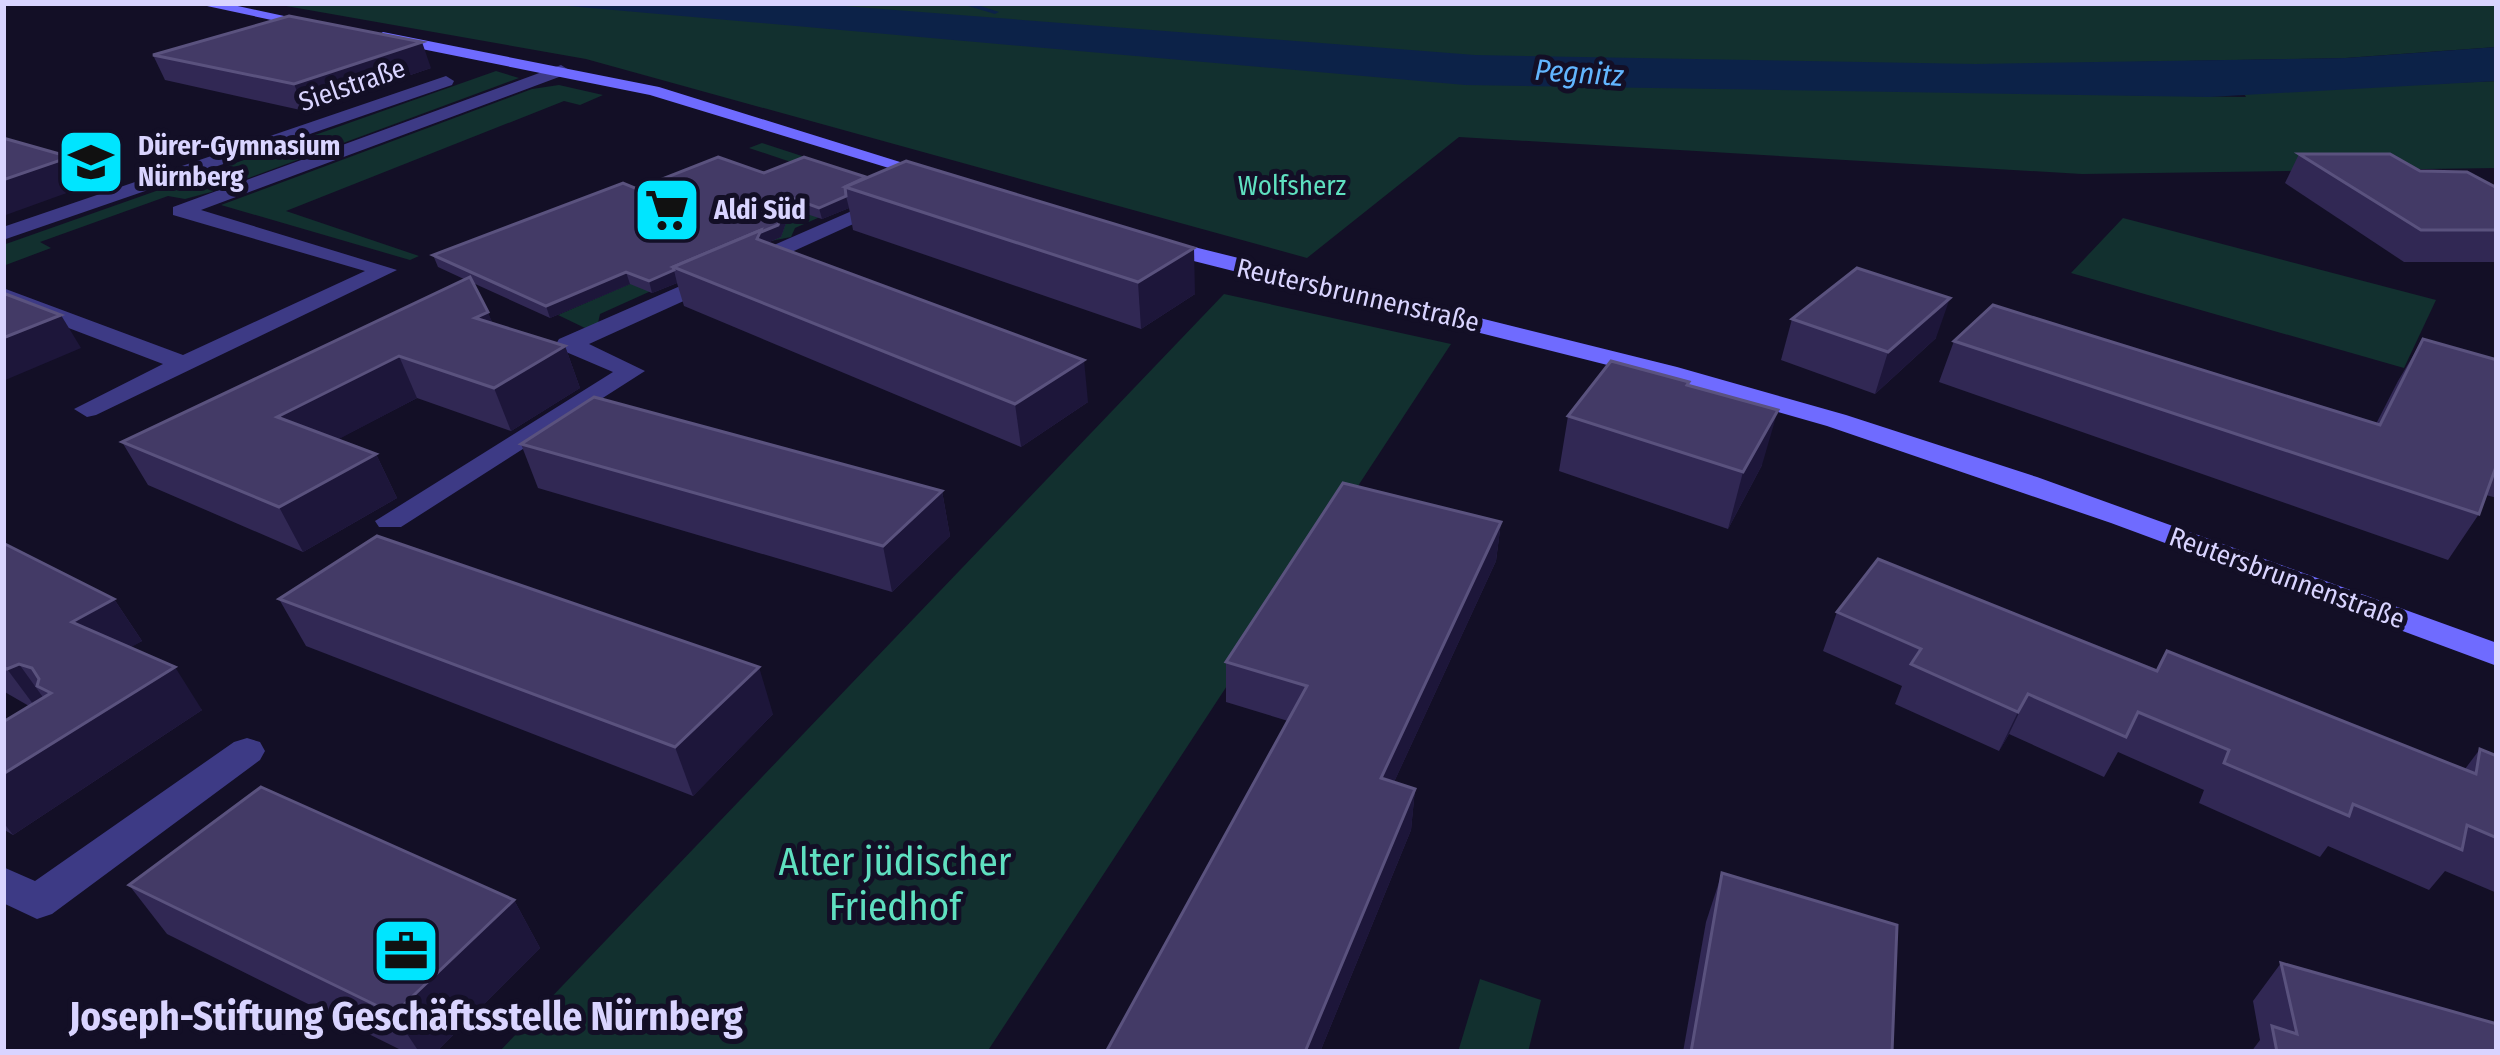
<svg xmlns="http://www.w3.org/2000/svg" width="2500" height="1055" font-family="'Fira Sans Condensed',sans-serif">
<style>
.green{fill:#12302f}
.water{fill:#0c2248}
.lines{fill:none;stroke-linecap:round;stroke-linejoin:round}
.stream{fill:#0c2248;fill-rule:evenodd}
.lane{fill:#3d3a85;fill-rule:evenodd}
.street{fill:#3d3a85;fill-rule:evenodd}
.secondary{fill:#6f6bff;fill-rule:evenodd}
.wall{fill:#312854}
.shaded-wall{fill:#1d163a}
.building{fill:#433a66;stroke:#5a527e;stroke-width:3}
.labels{text-anchor:middle;stroke-width:10;stroke-linejoin:round;paint-order:stroke}
.far-street-label{font-size:27px;fill:#d9d4ff;stroke:#130f26}
.far-poi-label{font-size:27px;font-weight:bold;fill:#d9d4ff;stroke:#130f26;text-anchor:start}
.far-park-label{font-size:27px;fill:#5fe0c0;stroke:#130f26}
.far-water-label{font-size:30px;font-style:italic;fill:#62b6ff;stroke:#130f26}
.near-park-label{font-size:39px;fill:#5fe0c0;stroke:#130f26}
.near-poi-label{font-size:39px;font-weight:bold;fill:#d9d4ff;stroke:#130f26}
</style>
<rect width="100%" height="100%" fill="#130f26"/>
<g class="green">
<polygon points="269,3 2497,3 2497,47 2346,58 1977,65 2008,93 2246,97 2243,92 2497,81 2497,168 2082,174 1459,137 1307,258 586,59"/>
<polygon points="496,71 519,78 211,192 185,199 168,196 40,242 51,248 3,266 3,245"/>
<polygon points="559,85 603,95 580,105 564,101 286,211 419,256 410,260 221,205 532,89"/>
<polygon points="762,143 900,188 863,198 795,228 791,237 755,244 600,314 598,323 585,328 558,315 859,185 749,148"/>
<polygon points="2123,218 2436,300 2404,368 2071,273"/>
<polygon points="1224,294 1451,344 987,1052 499,1052"/>
<polygon points="1480,979 1541,1000 1528,1052 1458,1052"/>
</g>
<polygon class="water" points="534,3 805,3 1475,55 1976,64 2346,58 2497,47 2497,81 2209,97 1465,85"/>
<g class="lines">
<polygon class="stream" points="958,3 971,3 999,12 995,14"/>
<polygon class="lane" points="561,65 569,70 567,74 201,210 397,270 96,415 87,417 74,409 163,364 3,303 3,288 183,355 365,271 173,215 173,207"/>
<g class="street">
<polygon points="446,76 454,81 452,85 3,240 3,227"/>
<polygon points="886,196 896,202 893,206 589,344 645,371 401,527 379,527 375,521 613,372 559,349 556,344 559,339"/>
<polygon points="247,738 260,742 265,751 260,760 52,914 37,919 3,903 3,867 35,881 234,742"/>
</g>
<g class="secondary">
<polygon points="193,3 224,3 326,25 318,30"/>
<polygon points="383,32 659,87 945,176 928,180 650,95 377,40 375,37"/>
<polygon points="1158,238 1677,367 1846,415 2037,477 2497,643 2497,666 2111,523 1827,426 1659,378 1150,250 1150,240"/>
</g>
</g>
<g class="wall">
<polygon points="153,55 431,68 305,111 165,80"/>
<polygon points="2299,154 2420,171 2497,188 2497,262 2404,262 2285,183"/>
<polygon points="804,157 1195,294 1141,329 853,230 849,208 822,219 791,209 781,237 767,243 1088,402 1021,447 684,306 677,283 652,293 630,284 550,318 473,283 493,324 565,346 580,388 511,431 417,398 338,439 376,454 397,498 303,552 148,485 122,442 466,280 438,267 433,255 637,189 764,173"/>
<polygon points="1792,319 1936,338 1875,394 1781,360"/>
<polygon points="2423,339 2497,360 2497,498 2486,495 2479,514 2448,560 1939,382 1954,341 2376,424 2398,381"/>
<polygon points="1689,382 1688,386 1762,465 1728,529 1559,471 1568,416"/>
<polygon points="521,444 942,491 950,536 892,592 538,488"/>
<polygon points="1501,522 1496,561 1394,782 1415,789 1411,830 1320,1052 1106,1052 1288,721 1226,702 1226,662"/>
<polygon points="3,543 114,599 142,641 130,647 202,710 13,835 3,829 3,722 29,706 3,691"/>
<polygon points="279,599 773,714 693,796 306,646"/>
<polygon points="1837,612 2156,671 2167,651 2465,769 2480,749 2497,756 2497,893 2445,871 2429,890 2328,846 2320,857 2199,803 2204,790 2118,752 2104,777 2009,734 1999,751 1895,704 1902,686 1823,651"/>
<polygon points="1722,873 1892,1052 1683,1052 1706,922"/>
<polygon points="129,885 514,900 540,948 436,1052 405,1052 167,934"/>
<polygon points="2281,963 2497,1052 2251,1052 2260,1040 2253,1001"/>
</g>
<g class="shaded-wall">
<polygon points="422,42 431,68 305,111 294,84"/>
<polygon points="70,157 86,186 3,216 3,180"/>
<polygon points="846,196 849,208 822,219 819,208"/>
<polygon points="789,197 791,209 781,237 693,275"/>
<polygon points="1194,248 1195,294 1141,329 1138,282"/>
<polygon points="674,270 677,283 652,293 649,281"/>
<polygon points="626,272 630,284 550,318 546,306"/>
<polygon points="1950,298 1936,338 1875,394 1888,352"/>
<polygon points="488,312 504,352 475,318"/>
<polygon points="61,315 81,348 3,381 3,338"/>
<polygon points="565,346 580,388 511,431 494,388"/>
<polygon points="399,356 417,398 299,460 277,417"/>
<polygon points="1084,360 1088,402 1021,447 1015,404"/>
<polygon points="1778,410 1762,465 1728,529 1743,472"/>
<polygon points="376,454 397,498 303,552 279,507"/>
<polygon points="942,491 950,536 892,592 883,546"/>
<polygon points="1501,522 1496,561 1377,819 1381,778"/>
<polygon points="114,599 142,641 101,664 72,622"/>
<polygon points="19,664 50,707 39,712 7,669"/>
<polygon points="175,667 202,710 13,835 3,822 3,774"/>
<polygon points="759,667 773,714 693,796 675,747"/>
<polygon points="2028,694 2009,734 1999,751 2018,712"/>
<polygon points="1415,789 1411,830 1320,1052 1305,1052"/>
<polygon points="514,900 540,948 436,1052 419,1052 394,1014"/>
</g>
<g class="building">
<polygon points="289,16 422,42 294,84 153,55"/>
<polygon points="3,138 70,157 3,180"/>
<polygon points="2299,154 2390,154 2420,171 2467,172 2497,188 2497,230 2421,230"/>
<polygon points="718,157 764,173 804,157 866,177 845,187 846,196 819,208 789,197 778,225 761,232 761,230 673,267 674,270 649,281 626,272 546,306 433,255 623,183 637,189"/>
<polygon points="906,161 1194,248 1138,282 845,187"/>
<polygon points="761,230 757,239 1084,360 1015,404 673,267"/>
<polygon points="1857,268 1950,298 1888,352 1792,319"/>
<polygon points="470,277 488,312 475,318 565,346 494,388 399,356 277,417 376,454 279,507 122,442"/>
<polygon points="3,293 61,315 3,338"/>
<polygon points="1993,305 2380,425 2423,339 2497,360 2497,464 2479,514 1954,341"/>
<polygon points="1611,361 1689,382 1687,385 1778,410 1743,472 1568,416"/>
<polygon points="594,397 942,491 883,546 521,444"/>
<polygon points="1343,483 1501,522 1381,778 1415,789 1305,1052 1106,1052 1307,686 1226,662"/>
<polygon points="377,536 759,667 675,747 279,599"/>
<polygon points="3,543 114,599 72,622 175,667 3,774 3,722 51,693 37,686 39,679 32,668 19,664 7,669 3,667"/>
<polygon points="1878,559 2157,671 2167,651 2476,774 2480,749 2497,756 2497,838 2467,825 2462,850 2353,804 2349,816 2224,763 2229,750 2138,712 2126,737 2028,694 2018,712 1911,664 1921,649 1837,612"/>
<polygon points="261,787 514,900 394,1014 129,885"/>
<polygon points="1722,873 1897,925 1892,1052 1691,1052"/>
<polygon points="2281,963 2497,1024 2497,1052 2277,1052 2272,1026 2297,1034"/>
</g>
<defs>
<symbol id="school-square" viewBox="-11 -11 22 22"><rect x="-9" y="-9" width="18" height="18" rx="4" fill="#00e5ff" stroke="#130f26"/><path d="M0-5L7-2L0 1L-7-2ZM-4 1L0 2.5L4 1V4Q0 6-4 4Z" fill="#111"/></symbol>
<symbol id="supermarket-square" viewBox="-11 -11 22 22"><rect x="-9" y="-9" width="18" height="18" rx="4" fill="#00e5ff" stroke="#130f26"/><path d="M-6-5.5h2.5l.6 2H6L4.5 2H-2.5L-4.4-4H-6ZM-1.5 3.2a1.3 1.3 0 1 0 .1 0ZM3 3.2a1.3 1.3 0 1 0 .1 0Z" fill="#111"/></symbol>
<symbol id="office-square" viewBox="-11 -11 22 22"><rect x="-9" y="-9" width="18" height="18" rx="4" fill="#00e5ff" stroke="#130f26"/><path d="M-6-3h4V-5.5h4V-3h4V5H-6ZM-1-4.5V-3h2v-1.5ZM-6 0V1H6V0Z" fill="#111"/></symbol>
</defs>
<g fill-rule="evenodd">
<use href="#school-square" x="53" y="124" width="76" height="76"/>
<use href="#supermarket-square" x="629" y="172" width="76" height="76"/>
<use href="#office-square" x="368" y="913" width="76" height="76"/>
</g>
<g class="labels">
<g class="far-street-label">
<text transform="translate(352 85) rotate(-19)" y="9">Sielstraße</text>
<text transform="translate(1358 295) rotate(13)" y="9">Reutersbrunnenstraße</text>
<text transform="translate(2287 578) rotate(20)" y="9">Reutersbrunnenstraße</text>
</g>
<g class="far-poi-label">
<text x="138" y="155">Dürer-Gymnasium<tspan x="138" dy="31">Nürnberg</tspan></text>
<text x="714" y="219">Aldi Süd</text>
</g>
<g class="far-park-label">
<text x="1292" y="195">Wolfsherz</text>
</g>
<g class="far-water-label">
<text transform="translate(1579 73) rotate(4)" y="10">Pegnitz</text>
</g>
<g class="near-park-label">
<text x="895" y="875">Alter jüdischer<tspan x="895" dy="45">Friedhof</tspan></text>
</g>
<g class="near-poi-label">
<text x="406" y="1030">Joseph-Stiftung Geschäftsstelle Nürnberg</text>
</g>
</g>
<rect width="2500" height="1055" fill="none" stroke="#d9d4ff" stroke-width="12"/>
</svg>
